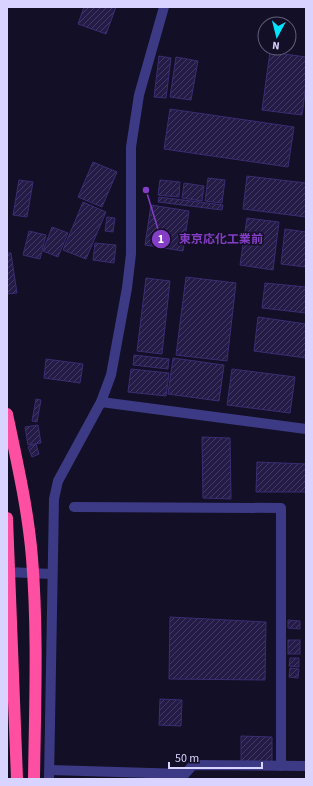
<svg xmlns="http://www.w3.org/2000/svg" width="313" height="786" font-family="'Source Sans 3','Noto Sans JP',sans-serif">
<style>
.building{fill:url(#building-hatch);stroke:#3b2d73}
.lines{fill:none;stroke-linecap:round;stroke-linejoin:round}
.minor{stroke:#3d3a85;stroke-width:10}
.highway{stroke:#ff4fa3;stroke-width:12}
.leader{fill:none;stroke:#843dc5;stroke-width:1.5}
.callout-dot{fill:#843dc5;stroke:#130f26;stroke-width:1.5}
.mark-label{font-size:12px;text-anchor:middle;font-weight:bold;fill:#fff}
.callout-label{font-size:12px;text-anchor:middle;font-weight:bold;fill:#843dc5;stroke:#130f26;stroke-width:3;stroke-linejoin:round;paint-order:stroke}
</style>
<defs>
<pattern id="building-hatch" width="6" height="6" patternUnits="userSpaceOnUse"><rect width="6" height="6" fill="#241b47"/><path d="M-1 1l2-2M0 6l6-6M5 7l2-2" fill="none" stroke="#433b63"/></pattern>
</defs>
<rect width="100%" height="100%" fill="#130f26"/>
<g class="building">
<polygon points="84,7 116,7 106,34 78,24"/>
<polygon points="270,52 306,57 306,84 302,115 262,110"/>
<polygon points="159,56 171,58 166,98 154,97"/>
<polygon points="176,57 198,61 191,100 170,97"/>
<polygon points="170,109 294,127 288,167 164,149"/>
<polygon points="93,162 117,172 102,207 78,197"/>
<polygon points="247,176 306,183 306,217 243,209"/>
<polygon points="208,178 225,180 222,203 205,201"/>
<polygon points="19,180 33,182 27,217 13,215"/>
<polygon points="160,180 180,182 179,197 158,195"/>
<polygon points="184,183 204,186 202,201 182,198"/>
<polygon points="159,197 223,205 222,210 158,202"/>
<polygon points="83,202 106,212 86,259 63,250"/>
<polygon points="151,205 189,211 183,251 145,245"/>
<polygon points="107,217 115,218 113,232 105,231"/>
<polygon points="247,218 279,222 273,270 240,265"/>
<polygon points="52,227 68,233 58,257 43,251"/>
<polygon points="285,229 306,232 306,267 281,264"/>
<polygon points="29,231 46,235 40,259 23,255"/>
<polygon points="95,243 116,245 114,263 93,260"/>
<polygon points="7,253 11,253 17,293 7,294"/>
<polygon points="186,277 236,283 227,361 176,355"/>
<polygon points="146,278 170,281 162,354 137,351"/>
<polygon points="265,283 306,287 306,313 262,308"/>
<polygon points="258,317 306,324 306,358 254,351"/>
<polygon points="134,355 169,359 168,369 133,365"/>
<polygon points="173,358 224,365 219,401 168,394"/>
<polygon points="46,359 83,364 80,383 44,378"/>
<polygon points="131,369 169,373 166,396 128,392"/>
<polygon points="232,369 295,377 290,413 227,405"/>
<polygon points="36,399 41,400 37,422 32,421"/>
<polygon points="38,425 41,443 28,445 25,427"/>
<polygon points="202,437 230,438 231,499 203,498"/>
<polygon points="36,444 39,454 32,457 28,447"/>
<polygon points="257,462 306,464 306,492 256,492"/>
<polygon points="170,617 266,622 265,680 169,679"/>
<polygon points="288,620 300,621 300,629 288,628"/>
<rect x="288" y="640" width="12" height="14"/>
<polygon points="290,658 299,658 299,667 289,666"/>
<polygon points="290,668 299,669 298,678 289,677"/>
<polygon points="160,699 182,700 181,726 159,725"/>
<polygon points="241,736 272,737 272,762 241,762"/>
</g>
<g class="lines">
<g class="minor">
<polyline points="101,402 306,429"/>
<polyline points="74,507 281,508 281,766"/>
<polyline points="7,572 52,574"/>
<polyline points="50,770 185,774 193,765 306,766"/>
<polyline points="49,779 54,499 58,481 101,402 111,375 127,288 131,254 131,147 139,95 164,7"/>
</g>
<g class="highway">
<path d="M7,414C17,462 28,509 32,558C38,631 35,706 34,779"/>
<polyline points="7,518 17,779"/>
</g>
</g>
<path class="leader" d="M146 190L161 239"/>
<g class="callout-dot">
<circle cx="146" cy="190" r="4"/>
<circle cx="161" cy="239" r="10"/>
</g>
<g class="mark-label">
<text x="161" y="243">1</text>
</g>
<g class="callout-label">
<text x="221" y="243">東京応化工業前</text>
</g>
<rect width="313" height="786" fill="none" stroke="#d9d4ff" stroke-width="16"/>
<g transform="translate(277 36) rotate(187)"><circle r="19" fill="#130f26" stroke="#625e7d"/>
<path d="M0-3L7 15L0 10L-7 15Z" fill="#00e5ff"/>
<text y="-6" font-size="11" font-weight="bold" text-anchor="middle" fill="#d9d4ff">N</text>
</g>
<path d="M169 762v6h93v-6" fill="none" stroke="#d9d4ff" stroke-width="2"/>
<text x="175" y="762" font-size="12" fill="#d9d4ff" stroke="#130f26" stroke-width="3" paint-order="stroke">50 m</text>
</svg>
